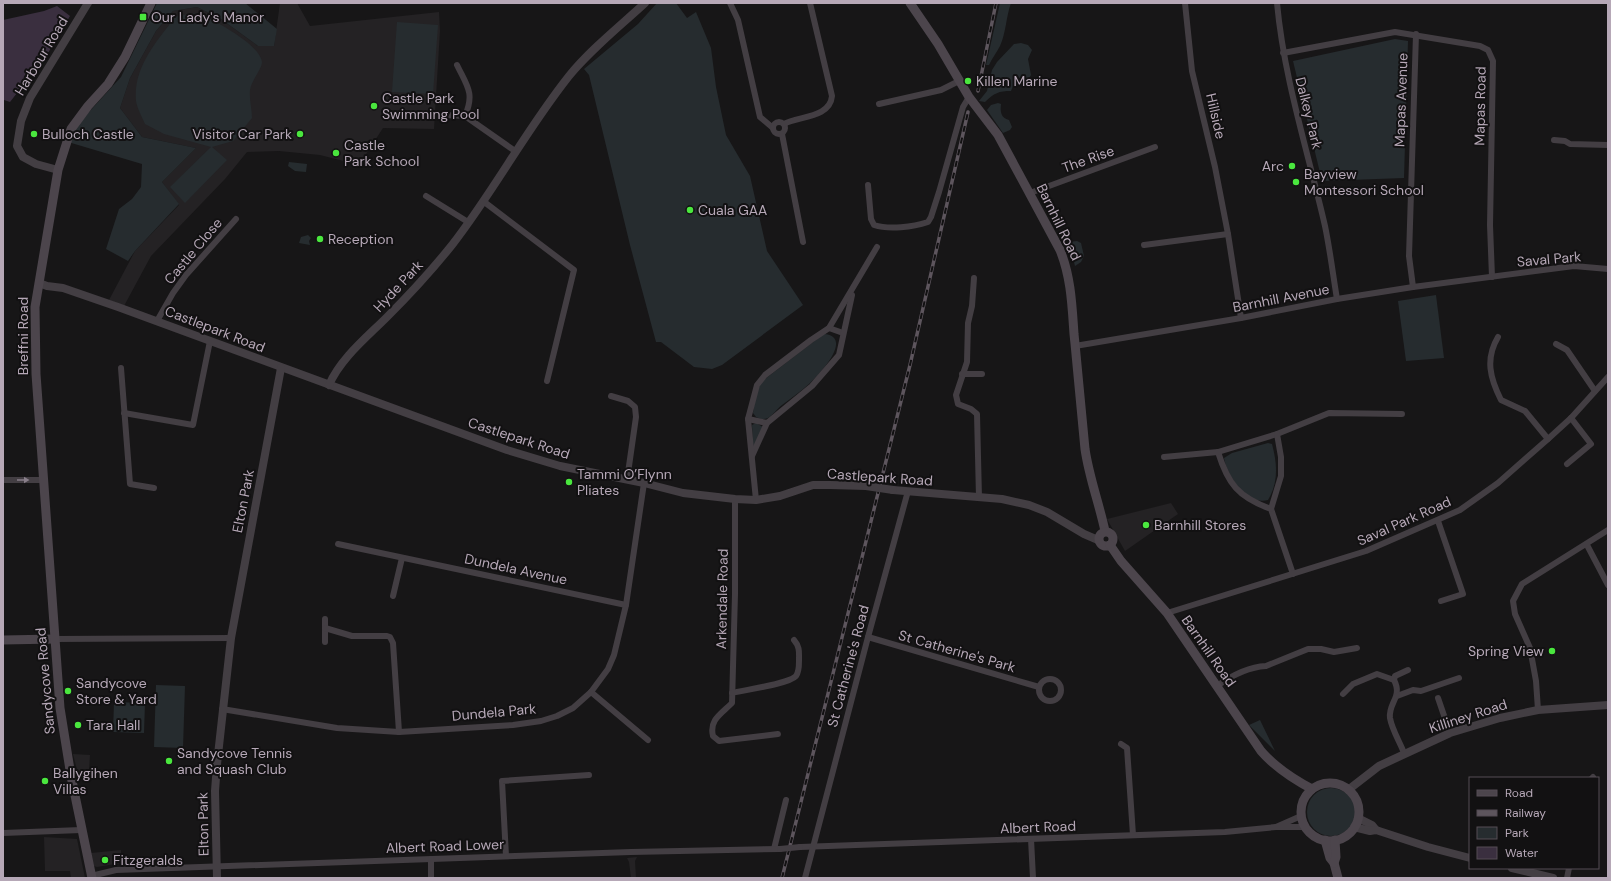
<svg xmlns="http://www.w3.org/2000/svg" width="1611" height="881" font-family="'DM Sans',sans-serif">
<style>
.built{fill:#242224}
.green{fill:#262c2f}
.water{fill:#3a2f3f}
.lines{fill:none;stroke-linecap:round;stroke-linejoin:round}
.minor{stroke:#433e43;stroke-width:6}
.tertiary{stroke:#433e43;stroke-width:8}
.secondary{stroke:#4c454c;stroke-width:9}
.rail-casing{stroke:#5d555d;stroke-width:3.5}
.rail{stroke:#121112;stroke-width:2;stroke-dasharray:6;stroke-linecap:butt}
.minor-bridge{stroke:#433e43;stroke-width:6}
.tertiary-bridge{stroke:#433e43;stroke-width:8}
.oneway{fill:#887e89}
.poi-dot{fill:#4ae73e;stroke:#121112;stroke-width:1.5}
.labels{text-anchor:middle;stroke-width:4;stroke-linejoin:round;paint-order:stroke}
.poi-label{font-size:14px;fill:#b6a8b7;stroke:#121112;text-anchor:start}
.street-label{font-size:14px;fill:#b6a8b7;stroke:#121112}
</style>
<rect width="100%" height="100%" fill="#171617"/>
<g class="built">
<polygon points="280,3 297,3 310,26 439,12 440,31 434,129 383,128 359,165 320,155 279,151 247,152 225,179 151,256 124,306 109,300 135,251 179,205 162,182 196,148 142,137 120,108 130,78 156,31 173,11 197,7 221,19 258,46 274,46"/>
<polygon points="1171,503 1178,514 1125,551 1107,519"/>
<polygon points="73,754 90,755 89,772 78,774"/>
<polygon points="44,837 77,839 85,878 71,878 70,871 45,871"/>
<polygon points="121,850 121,863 97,867 94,866 91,853"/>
<polygon points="637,857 635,861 636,878 631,878 629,862 627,858"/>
</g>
<g class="green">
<polygon points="157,3 245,3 277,29 274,46 258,46 221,19 197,7 173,11 156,31 130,78 120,108 142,137 196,148 162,182 179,204 135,251 128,261 106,249 119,209 132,199 141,187 142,164 68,142 78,124 121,77"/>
<polygon points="657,3 676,3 687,18 696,12 711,48 716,87 726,135 750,176 767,251 803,305 722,365 712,369 694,367 661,342 656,342 630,245 589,75 584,69 638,24"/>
<path d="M1000,3H1011C1006,17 1006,33 1000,46C997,52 992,58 989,65H986Z"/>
<path d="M198,13C213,20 260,44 262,62C262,69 251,81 250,90C249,99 252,109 252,118L233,141L212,147L227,160L185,203L170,187L211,147L164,134L145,124C142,117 137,108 136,101C133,67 157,41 176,16Z"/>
<polygon points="397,22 438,25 433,94 392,92"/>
<polygon points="1395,39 1408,41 1404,178 1322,181 1293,61"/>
<path d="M1021,43L1028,45L1032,50L1028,59L1031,75L1024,86H1013L1011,91C999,91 994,93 985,102L979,101L987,91L992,70L997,62L1014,44Z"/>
<path d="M998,103L1001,104C1000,112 1001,118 1009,120L1012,127L1010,130L1003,133L987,110L991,105Z"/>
<polygon points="289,162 307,164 306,172 295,171 288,166"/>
<polygon points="308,235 311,238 309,241 310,245 299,243 301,237"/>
<polygon points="1077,241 1081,243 1084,256 1081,262 1075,266 1069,242"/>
<polygon points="1436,295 1444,358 1406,361 1398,301"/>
<path d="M825,334C854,338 818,376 809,384C800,392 791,398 782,405C777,409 773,415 768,418C764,420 760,419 756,417L753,413C754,403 757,392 761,382L821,336Z"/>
<polygon points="756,423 763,427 753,450 752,425"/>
<path d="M1268,443L1272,444C1277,463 1279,482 1268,500C1247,506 1227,476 1224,458L1232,453Z"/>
<polygon points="156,685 185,686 183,748 154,747"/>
<polygon points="114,702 145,703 144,733 113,732"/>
<polygon points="1260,720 1275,751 1249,725"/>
<circle cx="1331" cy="812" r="24"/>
</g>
<polygon class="water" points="57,6 70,16 48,53 10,102 4,100 3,102 3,20 44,11"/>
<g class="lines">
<g class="minor">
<polyline points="730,3 738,20 760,117 773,128"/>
<polyline points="1185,3 1192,71 1215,167 1228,234 1241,318"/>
<path d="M1277,3C1284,79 1308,152 1325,226C1330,250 1333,275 1337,299"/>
<polyline points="1283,53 1395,32 1480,46 1488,50 1493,61 1490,225 1492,277"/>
<path d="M457,65C467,86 475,93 465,116L515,151"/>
<polyline points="879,104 941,90 959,81"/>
<polyline points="444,115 465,116"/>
<circle cx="779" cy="128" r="6"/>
<path d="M784,124C799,116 830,118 832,96L810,3"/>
<polyline points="782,134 803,242"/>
<polyline points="1554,140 1565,141 1570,144 1608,145"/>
<path d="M868,185L871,219L874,225C889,230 913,227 928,222L931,217L939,192L963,107L969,97"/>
<polyline points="1030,193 1155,147"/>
<polyline points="426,196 468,222"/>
<polyline points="483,201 574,270 547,381"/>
<polyline points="1144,245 1228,234"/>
<polyline points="974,278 972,306 968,323 967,362 956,395 958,404 971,409 977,414 979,498"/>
<polyline points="1413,287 1409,256 1416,34"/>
<polyline points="157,321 173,293 186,275 236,219"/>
<polyline points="829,328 843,333"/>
<path d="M1498,337C1485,359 1490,378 1501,400L1525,411L1548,439"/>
<polyline points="1556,344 1567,350 1595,391"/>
<polyline points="1075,346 1241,318 1337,299 1413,287 1574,266 1608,269"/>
<polyline points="121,368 130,484 154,488"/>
<polyline points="962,374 982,374"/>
<polyline points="611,396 628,401 635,407 636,417 627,480"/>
<polyline points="124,413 193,425 210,341"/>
<polyline points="748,419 767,423"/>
<path d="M1218,452C1228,484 1238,497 1271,509L1293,574"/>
<polyline points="752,456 767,423 812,386 839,355 852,295"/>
<polyline points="1164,457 1218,452 1277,434 1329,413 1402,414"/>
<polyline points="1567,464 1591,444 1571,418"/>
<polyline points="3,480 44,480"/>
<path d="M735,499V594L732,703C721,714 709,720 713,736L719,741L778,734"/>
<polyline points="756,500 748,419 757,385 765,375 811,340 829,328 877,247"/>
<polyline points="1271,509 1281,476 1281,457 1277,434"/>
<polyline points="1438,521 1463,594 1441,601"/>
<polyline points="338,544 626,605"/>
<polyline points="1587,545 1608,585"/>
<polyline points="393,596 402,558"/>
<polyline points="1167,613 1366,551 1460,510 1498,483 1548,439 1571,418 1608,377"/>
<polyline points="325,619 325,642"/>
<polyline points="325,628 352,636 387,636 390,637 393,643 399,732"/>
<polyline points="868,637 1039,687"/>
<polyline points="55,639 231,638"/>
<circle cx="1050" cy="690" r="11"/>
<polyline points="1394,680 1395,676 1408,670"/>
<path d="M1217,686C1231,676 1247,667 1266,666L1308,649H1321L1334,652L1357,648"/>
<polyline points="591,692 648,740"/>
<path d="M732,693C744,690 789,684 796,676C799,672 799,666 799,661C799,652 800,647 794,640"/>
<path d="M1343,694L1353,684L1377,674L1394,680C1403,697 1388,703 1390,718C1392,730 1400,742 1404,753"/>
<polyline points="1397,696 1413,690 1421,691 1459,678"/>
<polyline points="1438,698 1450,733"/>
<polyline points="222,709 337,728 399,732 513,725 541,721 557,716 573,708 591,692 608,669 614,655 626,605 644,483"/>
<polyline points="1538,710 1536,681 1530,648 1515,614 1513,601 1522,584 1608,530"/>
<polyline points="1121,744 1127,748 1133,835"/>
<polyline points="1592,778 1593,777"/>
<polyline points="1276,827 1301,816"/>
<polyline points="3,833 81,830"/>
<polyline points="1031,839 1033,878"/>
<polyline points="800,847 1225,832 1276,827 1305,827"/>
<polyline points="774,849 786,800"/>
<polyline points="506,856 502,781 589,775"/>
<polyline points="91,876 116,870 631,852 780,849"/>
<polyline points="431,878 431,859"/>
<polyline points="805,878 868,637 908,491"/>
<polyline points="1567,878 1569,868"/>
</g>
<g class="tertiary">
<polyline points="58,170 36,164 23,157 17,146 21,121 30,98 88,3"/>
<polyline points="39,283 47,286 63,288 118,307 507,450 560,466 644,483 683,493 735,499 756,500 780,496 813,485 830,485 866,486"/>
<path d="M329,385C341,358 366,338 387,317C410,294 432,270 452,245C494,191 526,130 569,76C591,49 619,27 645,3"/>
<polyline points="893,490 1002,499 1029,505 1047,512 1084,534 1098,540"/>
<polyline points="1348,790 1379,766 1450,733 1500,718 1538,710 1608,705"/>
<polyline points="1358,818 1372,825 1376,830"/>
<polyline points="1354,827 1370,831 1376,830 1428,847 1470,858"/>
<polyline points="1512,868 1553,878"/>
<polyline points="217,878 215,791 217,764 231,638 281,368"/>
</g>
<g class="secondary">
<path d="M910,3L938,44L969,97L998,135L1060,250C1071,277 1072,305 1074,334C1078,372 1081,410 1085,449C1089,477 1099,503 1105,531"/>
<circle cx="1106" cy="539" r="7"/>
<path d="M1110,545L1121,561L1167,613L1261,751C1275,767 1293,779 1312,789"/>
<polyline points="3,640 55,639"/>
<circle cx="1330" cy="812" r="29"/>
<polyline points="1325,840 1330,858 1334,863 1338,878"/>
<polyline points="1334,863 1336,857 1335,840"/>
<polyline points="92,878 71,776 60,708 36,374 35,307 58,170 71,129 88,106 108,84 125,57 151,3"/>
</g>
<defs>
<g id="rail">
<polyline points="978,91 996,3"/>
<polyline points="782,878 910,365 968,112"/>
</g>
</defs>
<use href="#rail" class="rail-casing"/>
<use href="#rail" class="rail"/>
<polyline class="minor-bridge" points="780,849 800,847"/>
<polyline class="tertiary-bridge" points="866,486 893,490"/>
</g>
<defs><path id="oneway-solid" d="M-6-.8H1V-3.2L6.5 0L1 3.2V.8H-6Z"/></defs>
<use class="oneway" href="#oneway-solid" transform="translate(23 480)"/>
<g class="poi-dot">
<rect x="139" y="13" width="8" height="8" rx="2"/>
<circle cx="968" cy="81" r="4"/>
<circle cx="374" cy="106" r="4"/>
<circle cx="34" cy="134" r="4"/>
<circle cx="300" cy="134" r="4"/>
<circle cx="336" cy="153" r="4"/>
<circle cx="1292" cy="166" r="4"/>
<circle cx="1296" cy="182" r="4"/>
<circle cx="690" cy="210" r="4"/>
<circle cx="320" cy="239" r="4"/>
<circle cx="569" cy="482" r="4"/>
<circle cx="1146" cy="525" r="4"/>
<circle cx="1552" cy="651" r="4"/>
<circle cx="68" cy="691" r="4"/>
<circle cx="78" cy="725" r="4"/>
<circle cx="169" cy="761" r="4"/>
<circle cx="45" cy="781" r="4"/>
<circle cx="105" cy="860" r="4"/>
</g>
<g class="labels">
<g class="poi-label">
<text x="151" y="22">Our Lady's Manor</text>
<text x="976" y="86">Killen Marine</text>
<text x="382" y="103">Castle Park<tspan x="382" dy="16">Swimming Pool</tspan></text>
<text x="42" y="139">Bulloch Castle</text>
<text x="292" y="139" text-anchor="end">Visitor Car Park</text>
<text x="344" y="150">Castle<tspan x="344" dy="16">Park School</tspan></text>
<text x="1284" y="171" text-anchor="end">Arc</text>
<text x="1304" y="179">Bayview<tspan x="1304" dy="16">Montessori School</tspan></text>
<text x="698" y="215">Cuala GAA</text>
<text x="328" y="244">Reception</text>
<text x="577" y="479">Tammi O’Flynn<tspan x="577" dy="16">Pliates</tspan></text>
<text x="1154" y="530">Barnhill Stores</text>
<text x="1544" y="656" text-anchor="end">Spring View</text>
<text x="76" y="688">Sandycove<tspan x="76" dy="16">Store &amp; Yard</tspan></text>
<text x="86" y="730">Tara Hall</text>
<text x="177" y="758">Sandycove Tennis<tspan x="177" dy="16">and Squash Club</tspan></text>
<text x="53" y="778">Ballygihen<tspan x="53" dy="16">Villas</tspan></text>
<text x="113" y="865">Fitzgeralds</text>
</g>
<g class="street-label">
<text transform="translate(41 56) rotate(-59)" y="5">Harbour Road</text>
<text transform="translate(1401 100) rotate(-88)" y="5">Mapas Avenue</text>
<text transform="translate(1480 106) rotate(-89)" y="5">Mapas Road</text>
<text transform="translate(1309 113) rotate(76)" y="5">Dalkey Park</text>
<text transform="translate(1216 116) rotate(77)" y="5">Hillside</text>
<text transform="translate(1088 159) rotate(-20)" y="5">The Rise</text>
<text transform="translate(1059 222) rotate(64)" y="5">Barnhill Road</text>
<text transform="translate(193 251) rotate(-50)" y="5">Castle Close</text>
<text transform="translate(1549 259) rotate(-5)" y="5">Saval Park</text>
<text transform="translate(398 286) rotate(-47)" y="5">Hyde Park</text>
<text transform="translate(1281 298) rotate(-11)" y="5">Barnhill Avenue</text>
<text transform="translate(215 329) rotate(21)" y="5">Castlepark Road</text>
<text transform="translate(23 336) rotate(-90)" y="5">Breffni Road</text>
<text transform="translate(519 438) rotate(18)" y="5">Castlepark Road</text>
<text transform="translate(880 477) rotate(4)" y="5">Castlepark Road</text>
<text transform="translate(243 501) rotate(-79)" y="5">Elton Park</text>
<text transform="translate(1404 521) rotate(-24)" y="5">Saval Park Road</text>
<text transform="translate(516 569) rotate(12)" y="5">Dundela Avenue</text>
<text transform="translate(722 599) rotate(-89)" y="5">Arkendale Road</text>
<text transform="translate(957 651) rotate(16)" y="5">St Catherine's Park</text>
<text transform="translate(1209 651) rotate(55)" y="5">Barnhill Road</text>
<text transform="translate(848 666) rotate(-75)" y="5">St Catherine's Road</text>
<text transform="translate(45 681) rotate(-95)" y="5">Sandycove Road</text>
<text transform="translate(494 712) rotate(-5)" y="5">Dundela Park</text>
<text transform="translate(1468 716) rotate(-18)" y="5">Killiney Road</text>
<text transform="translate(203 824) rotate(-91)" y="5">Elton Park</text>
<text transform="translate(1038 827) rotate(-2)" y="5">Albert Road</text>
<text transform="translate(445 846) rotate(-2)" y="5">Albert Road Lower</text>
</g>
</g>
<rect width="1611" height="881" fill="none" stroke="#b6a8b7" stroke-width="8"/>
<rect x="1469" y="777" width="130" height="92" fill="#121112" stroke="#544d54"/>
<rect x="1477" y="790" width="20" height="6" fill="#4c454c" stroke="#544d54"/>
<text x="1505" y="797" font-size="12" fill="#b6a8b7">Road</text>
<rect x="1477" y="810" width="20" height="6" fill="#5d555d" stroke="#544d54"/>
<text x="1505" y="817" font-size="12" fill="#b6a8b7">Railway</text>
<rect x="1477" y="827" width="20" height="12" fill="#262c2f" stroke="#544d54"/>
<text x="1505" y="837" font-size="12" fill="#b6a8b7">Park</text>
<rect x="1477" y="847" width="20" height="12" fill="#3a2f3f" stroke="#544d54"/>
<text x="1505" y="857" font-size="12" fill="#b6a8b7">Water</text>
</svg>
